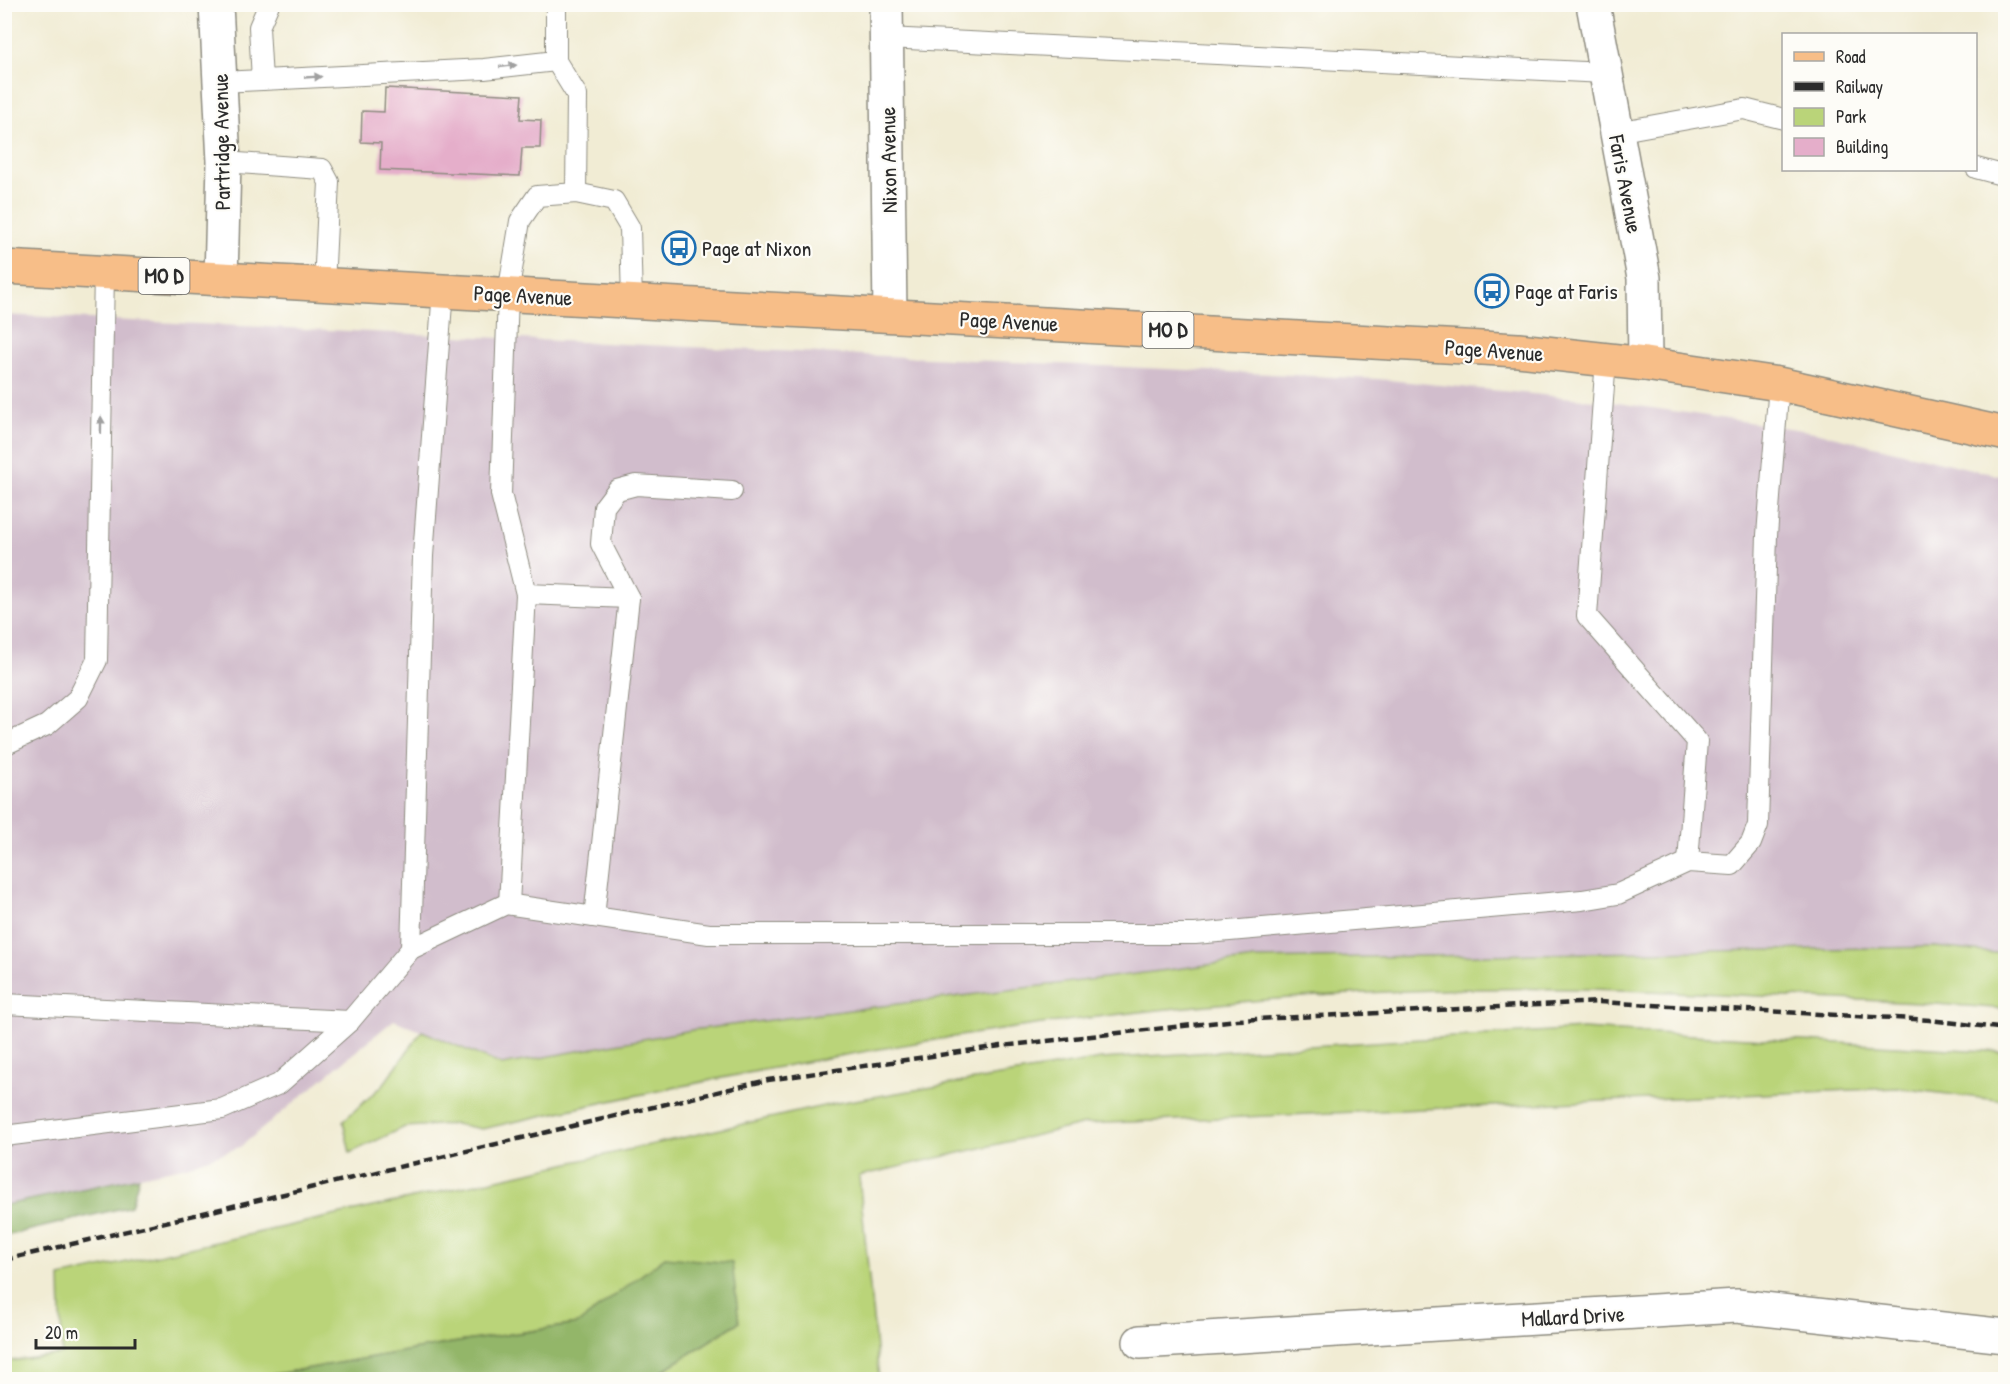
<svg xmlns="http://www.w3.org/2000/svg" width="2010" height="1384" font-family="'Patrick Hand',sans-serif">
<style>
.industrial{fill:#d1bdcc}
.green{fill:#bad479;stroke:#728052;stroke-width:1.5}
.forest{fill:#93b669;stroke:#5f704a;stroke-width:1.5}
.building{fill:#e5aeca}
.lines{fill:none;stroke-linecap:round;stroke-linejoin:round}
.lane-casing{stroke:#8e8c80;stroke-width:22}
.street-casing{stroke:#8e8c80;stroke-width:36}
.primary-casing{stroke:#8e8c80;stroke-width:36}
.lane{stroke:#fff;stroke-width:20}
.street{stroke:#fff;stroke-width:33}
.primary{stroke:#f7be88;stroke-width:33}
.rail{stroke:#2b2b2b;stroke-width:4.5;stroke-dasharray:9 4.5;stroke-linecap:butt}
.oneway{fill:#a0a0a0}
.labels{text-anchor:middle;stroke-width:4.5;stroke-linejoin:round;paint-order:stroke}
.shield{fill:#fdfcf7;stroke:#6a6a68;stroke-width:1.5}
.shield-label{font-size:21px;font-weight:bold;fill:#2b2b2b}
.street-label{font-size:22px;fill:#2b2b2b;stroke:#fdfcf7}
.poi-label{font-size:22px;fill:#2b2b2b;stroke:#fdfcf7;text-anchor:start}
</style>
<rect width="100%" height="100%" fill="#fdfcf7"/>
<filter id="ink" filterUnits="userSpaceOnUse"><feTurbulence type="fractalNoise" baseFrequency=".0167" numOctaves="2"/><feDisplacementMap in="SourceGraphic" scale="12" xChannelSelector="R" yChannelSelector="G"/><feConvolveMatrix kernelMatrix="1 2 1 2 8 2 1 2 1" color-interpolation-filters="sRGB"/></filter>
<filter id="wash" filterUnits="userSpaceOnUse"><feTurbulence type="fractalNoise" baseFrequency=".008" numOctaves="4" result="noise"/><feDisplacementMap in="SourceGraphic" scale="24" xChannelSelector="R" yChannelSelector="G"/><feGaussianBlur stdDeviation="1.35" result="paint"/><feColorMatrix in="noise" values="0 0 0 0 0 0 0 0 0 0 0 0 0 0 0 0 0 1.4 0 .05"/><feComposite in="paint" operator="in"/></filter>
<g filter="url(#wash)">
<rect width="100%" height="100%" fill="#f1ecd4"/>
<polygon class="industrial" points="4,315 1378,379 1604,401 1815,432 2005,477 2005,954 1935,947 1255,959 692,1030 502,1065 394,1020 240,1147 187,1166 5,1205"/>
<g class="green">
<path d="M1935,947L2005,954V1009C1923,1002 1841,999 1759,996C1700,993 1641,990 1582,989C1441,986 1298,995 1158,1010C930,1034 705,1079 482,1129L455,1124L405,1127L350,1153L343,1121L383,1085L422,1031L502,1065L692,1030L1255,959Z"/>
<polygon points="1582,1029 2005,1052 2005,1101 1898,1088 1085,1124 859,1176 879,1379 650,1379 739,1322 665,1257 578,1324 452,1343 248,1379 5,1379 4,1362 62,1354 60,1277 837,1103 1101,1059"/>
</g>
<g class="forest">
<polygon points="139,1177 131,1206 5,1236 5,1205"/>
<polygon points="665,1257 732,1263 739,1322 650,1379 248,1379 452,1343 578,1324"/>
</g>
<g id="blocks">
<polygon class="building" points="385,88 522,95 520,119 541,120 540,148 522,148 520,176 380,170 381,143 361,142 362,111 384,112"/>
</g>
</g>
<g filter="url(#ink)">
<use href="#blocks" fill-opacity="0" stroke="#8e8c80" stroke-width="1.5"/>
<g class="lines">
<defs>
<g id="lane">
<polyline points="269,4 259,27 262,80 484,69 556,61"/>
<polyline points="556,4 556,61 577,95 576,193"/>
<polyline points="887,38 1605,73"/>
<polyline points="220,82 262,80"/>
<polyline points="1616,132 1744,109 1784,119"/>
<polyline points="224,162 322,169 329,182 324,285"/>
<polyline points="1976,168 2006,176"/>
<polyline points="1606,359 1587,616 1697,741 1688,862"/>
<polyline points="526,594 629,598"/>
<polyline points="4,745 47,725 78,698 97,660 104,272"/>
<polyline points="509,904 526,594 501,494 508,294 520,221 537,196 576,193 614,201 630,228 632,301"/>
<polyline points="594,917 629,598 601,544 604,507 617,490 636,485 732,491"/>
<polyline points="411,949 423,556 443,290"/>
<polyline points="4,1004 350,1021"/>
<polyline points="4,1136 222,1109 279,1084 350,1021 411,949 506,904 709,934 1195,934 1582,900 1618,894 1688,862 1732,865 1751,843 1758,825 1767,535 1779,384"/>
</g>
<g id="street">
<polyline points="216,4 224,162 221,279"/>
<polyline points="886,4 890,315"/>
<polyline points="1593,4 1644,278 1645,364"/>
<polyline points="1140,1342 1737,1306 2006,1336"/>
</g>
<polyline id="primary" points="4,267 1518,350 1645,364 1779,384 2006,434"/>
</defs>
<use href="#lane" class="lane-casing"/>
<use href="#street" class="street-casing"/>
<use href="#primary" class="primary-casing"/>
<use href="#lane" class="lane"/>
<use href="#street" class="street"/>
<use href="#primary" class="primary"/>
<polyline class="rail" points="4,1260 768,1080 1001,1046 1237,1020 1599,1002 1930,1020 2006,1029"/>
</g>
<defs><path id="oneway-solid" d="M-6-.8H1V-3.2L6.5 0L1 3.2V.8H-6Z" transform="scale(1.5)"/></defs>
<g class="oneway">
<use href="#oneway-solid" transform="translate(508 66) rotate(-6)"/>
<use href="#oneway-solid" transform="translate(313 77) rotate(-3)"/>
<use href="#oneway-solid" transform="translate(101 425) rotate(-89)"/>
</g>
</g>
<defs>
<symbol id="bus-ring" viewBox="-11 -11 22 22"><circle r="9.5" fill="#fdfcf7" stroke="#1f6fb2" stroke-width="1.5"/><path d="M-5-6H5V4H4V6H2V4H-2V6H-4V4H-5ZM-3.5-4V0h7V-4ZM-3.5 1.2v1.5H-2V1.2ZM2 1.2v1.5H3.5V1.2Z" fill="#1f6fb2"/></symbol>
</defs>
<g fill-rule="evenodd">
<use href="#bus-ring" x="660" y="229" width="38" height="38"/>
<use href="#bus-ring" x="1473" y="272" width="38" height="38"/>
</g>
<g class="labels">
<g class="shield">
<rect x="138.5" y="258" width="51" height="36" rx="4.5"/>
<rect x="1142.5" y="312" width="51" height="36" rx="4.5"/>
</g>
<g class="shield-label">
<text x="164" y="283">MO D</text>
<text x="1168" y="337">MO D</text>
</g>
<g class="street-label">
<text transform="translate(221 142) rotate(-91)" y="8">Partridge Avenue</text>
<text transform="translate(888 160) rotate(-91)" y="8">Nixon Avenue</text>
<text transform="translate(1626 184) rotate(79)" y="8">Faris Avenue</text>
<text transform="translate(523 295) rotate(3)" y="8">Page Avenue</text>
<text transform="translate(1009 321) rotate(3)" y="8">Page Avenue</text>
<text transform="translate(1494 350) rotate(4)" y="8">Page Avenue</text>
<text transform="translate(1573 1316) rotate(-3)" y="8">Mallard Drive</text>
</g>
<g class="poi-label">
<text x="702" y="256">Page at Nixon</text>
<text x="1515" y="299">Page at Faris</text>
</g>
</g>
<rect width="2010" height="1384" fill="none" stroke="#fdfcf7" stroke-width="24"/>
<rect x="1782" y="33" width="195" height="138" fill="#fdfcf7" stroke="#a9a8a5" stroke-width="1.5"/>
<rect x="1794" y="52" width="30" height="9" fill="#f7be88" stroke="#a9a8a5" stroke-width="1.5"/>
<text x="1836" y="63" font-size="18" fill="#2b2b2b">Road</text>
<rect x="1794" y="82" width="30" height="9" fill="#2b2b2b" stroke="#a9a8a5" stroke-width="1.5"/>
<text x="1836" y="93" font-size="18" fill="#2b2b2b">Railway</text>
<rect x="1794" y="108" width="30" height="18" fill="#bad479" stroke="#a9a8a5" stroke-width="1.5"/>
<text x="1836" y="123" font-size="18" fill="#2b2b2b">Park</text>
<rect x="1794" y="138" width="30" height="18" fill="#e5aeca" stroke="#a9a8a5" stroke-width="1.5"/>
<text x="1836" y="153" font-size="18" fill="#2b2b2b">Building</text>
<path d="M36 1339v9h99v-9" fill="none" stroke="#2b2b2b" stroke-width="3"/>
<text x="45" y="1339" font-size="18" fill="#2b2b2b" stroke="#fdfcf7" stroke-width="4.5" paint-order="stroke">20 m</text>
</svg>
